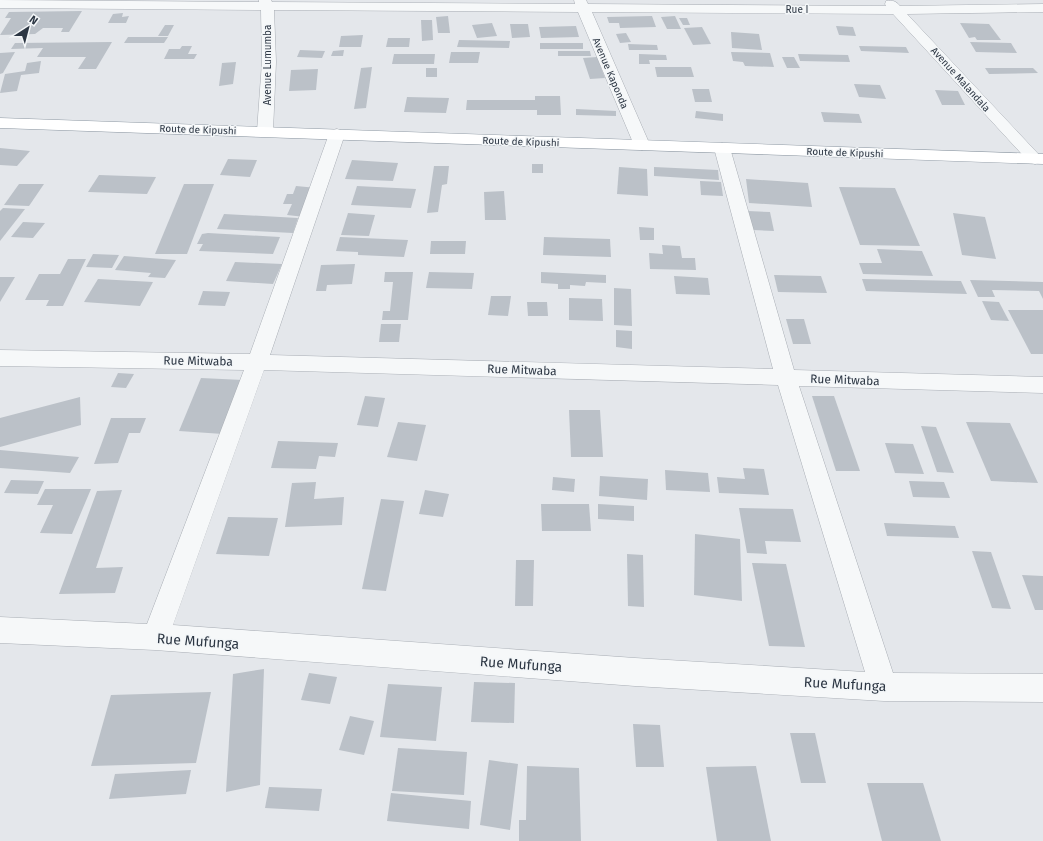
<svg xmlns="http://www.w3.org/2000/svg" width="1043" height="841" font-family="'Fira Sans',sans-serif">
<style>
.building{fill:#bbc1c8}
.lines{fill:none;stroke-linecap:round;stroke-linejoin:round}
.street-casing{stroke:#a9aeb5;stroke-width:1}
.highway-casing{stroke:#8b96a1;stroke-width:1}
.street{fill:#f6f8f9;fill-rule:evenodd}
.highway{fill:#fff;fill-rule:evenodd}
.labels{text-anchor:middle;stroke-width:3;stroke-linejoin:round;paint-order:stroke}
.far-street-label{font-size:10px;fill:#2c3643;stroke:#f3f6f8}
.street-label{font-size:12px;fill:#2c3643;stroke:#f3f6f8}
.near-street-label{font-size:14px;fill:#2c3643;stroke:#f3f6f8}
</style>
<rect width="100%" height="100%" fill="#e4e7eb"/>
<g class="building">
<polygon points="82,11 69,32 61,32 63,28 43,28 35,34 0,35 11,18 5,18 9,12"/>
<polygon points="123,13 122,17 129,16 126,23 108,23 113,14"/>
<polygon points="448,16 450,33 438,33 436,17"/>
<polygon points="652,16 656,27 620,28 619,23 609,23 607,17"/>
<polygon points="675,16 681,29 667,29 661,17"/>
<polygon points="679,18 687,18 690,25 683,25"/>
<polygon points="421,20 432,20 433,40 422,41"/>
<polygon points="492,23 497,36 477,38 472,25"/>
<polygon points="960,23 989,24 1001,40 977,40 975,37 969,38"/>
<polygon points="510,24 528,24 530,37 512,38"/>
<polygon points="165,25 174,25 168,36 158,36"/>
<polygon points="576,26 579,37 541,38 539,27"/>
<polygon points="836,26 853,27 856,36 839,35"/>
<polygon points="702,27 711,44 693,45 684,28"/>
<polygon points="731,32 759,34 762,50 732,48"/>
<polygon points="626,33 631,42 620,43 616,34"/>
<polygon points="363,35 361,47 339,47 341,36"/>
<polygon points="128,37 168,37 164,43 124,43"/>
<polygon points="388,38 410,38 409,47 386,47"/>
<polygon points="459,40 510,41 509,48 457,47"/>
<polygon points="112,42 96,69 78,69 86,57 37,57 43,48 11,49 15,43"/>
<polygon points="970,42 1011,43 1017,53 976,52"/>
<rect x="540" y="43" width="43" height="6"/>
<polygon points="628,44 657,45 658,50 629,50"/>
<polygon points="182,46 192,46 188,54 197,54 194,59 164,59 169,49 180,49"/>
<polygon points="859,46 906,47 909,53 861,51"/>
<polygon points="300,50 325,51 322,58 297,57"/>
<polygon points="344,50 343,56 331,56 333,51"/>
<polygon points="558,51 590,51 591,56 558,56"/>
<polygon points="15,52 3,73 0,74 0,53"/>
<polygon points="451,52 480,52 478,63 449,63"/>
<polygon points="731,52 770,53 774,67 745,66 743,62 733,61"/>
<polygon points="394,54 435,54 434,64 392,64"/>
<polygon points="639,54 666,55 667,60 649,60 650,64 639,64"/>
<polygon points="798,54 848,55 850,62 800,61"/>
<polygon points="597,57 605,78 590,79 583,58"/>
<polygon points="782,57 794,57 800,68 787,68"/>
<polygon points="41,61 39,73 21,75 17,91 0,93 5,74 25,71 27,63"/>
<polygon points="236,62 233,84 219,86 222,63"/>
<polygon points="372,67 366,108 354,109 361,68"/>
<polygon points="655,67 691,67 694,77 657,77"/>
<rect x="426" y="68" width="11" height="9"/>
<polygon points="985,68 1033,68 1038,73 989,74"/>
<polygon points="318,69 316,90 289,91 291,70"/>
<polygon points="854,84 880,85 886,99 859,97"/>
<polygon points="692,89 709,89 712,102 695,102"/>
<polygon points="935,90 958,91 965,105 942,105"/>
<polygon points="535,96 560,96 561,115 537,115 537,110 466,110 467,100 535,100"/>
<polygon points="407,97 449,98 446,113 404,112"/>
<polygon points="576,109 616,111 616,116 576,115"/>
<polygon points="696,111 723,114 723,121 695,118"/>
<polygon points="821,112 859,114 862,123 824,122"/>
<polygon points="0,148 30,151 17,166 0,165"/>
<polygon points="228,159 257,160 250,177 220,175"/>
<polygon points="352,160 398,163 393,181 345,179"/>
<rect x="532" y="164" width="11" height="9"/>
<polygon points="434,166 449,166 447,184 442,185 438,212 427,213"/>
<polygon points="619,167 647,169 648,196 617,194"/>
<polygon points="654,167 718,170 719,180 654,176"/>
<polygon points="99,175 156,177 147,194 88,192"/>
<polygon points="746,179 808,183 812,207 749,203"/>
<polygon points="700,181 721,182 723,196 701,195"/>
<polygon points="19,184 44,184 29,206 4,205"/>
<polygon points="184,184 214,184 187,254 155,254"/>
<polygon points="296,186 317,188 305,217 287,215 292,204 283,204 287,194 293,194"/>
<polygon points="357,186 416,189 411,208 351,205"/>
<polygon points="839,187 895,188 920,246 860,245"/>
<polygon points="504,191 506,220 485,220 484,192"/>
<polygon points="3,208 25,209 0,241 0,211"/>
<polygon points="748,211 770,212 774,231 753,230"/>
<polygon points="348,213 375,215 369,236 341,235"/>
<polygon points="953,213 985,217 996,259 962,255"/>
<polygon points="224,214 298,218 293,233 217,229"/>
<polygon points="23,222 45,223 33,238 11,237"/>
<polygon points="639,227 654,228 654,240 640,240"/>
<polygon points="208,233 280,237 273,254 199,251 203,244 197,244 202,234"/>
<polygon points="340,237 408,240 404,257 358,255 358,252 336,251"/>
<polygon points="544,237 610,239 611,257 543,255"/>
<polygon points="431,241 466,241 465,254 430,254"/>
<polygon points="662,245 680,246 682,258 695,258 696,270 650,269 649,253 663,254"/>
<polygon points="877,249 922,251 933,276 863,274 859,263 882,263"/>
<polygon points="93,254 119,255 112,268 86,267"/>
<polygon points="124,256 176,260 165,278 148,277 151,273 115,270"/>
<polygon points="68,259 86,259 63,306 46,306 49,300 25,300 39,274 60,274"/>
<polygon points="235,262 282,264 273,284 226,281"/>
<polygon points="355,264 352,284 327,285 326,291 316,291 321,265"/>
<polygon points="385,272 413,272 408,320 382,320 383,311 390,311 393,282 384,282"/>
<polygon points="429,272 474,273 472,289 426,288"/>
<polygon points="541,272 606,275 606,283 586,282 585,286 570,285 570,289 558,289 558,284 541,283"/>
<polygon points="774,275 821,276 827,293 778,292"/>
<polygon points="674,276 708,278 710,295 676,294"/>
<polygon points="0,277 15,277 0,302"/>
<polygon points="98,279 153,282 140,306 84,302"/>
<polygon points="862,279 961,281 967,294 866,291"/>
<polygon points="970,280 1043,282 1043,299 1039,291 992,290 995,297 978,297"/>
<polygon points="614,288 631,289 632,326 614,325"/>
<polygon points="203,291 230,292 225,306 198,305"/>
<polygon points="491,296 511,296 508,316 488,315"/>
<polygon points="569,298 602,299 603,321 569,320"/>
<polygon points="982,301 999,302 1009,321 991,320"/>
<polygon points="527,302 547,302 548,316 528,316"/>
<polygon points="1008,310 1043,310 1043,354 1031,354"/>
<polygon points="786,319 804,319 811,344 793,344"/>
<polygon points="381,324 401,324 399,342 379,342"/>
<polygon points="616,330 632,331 632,349 616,347"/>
<polygon points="118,373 134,374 126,388 111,387"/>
<polygon points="201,378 243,380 223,434 179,431"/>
<polygon points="365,396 385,398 378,427 357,425"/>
<polygon points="812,396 834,396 860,471 836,471"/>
<polygon points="80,397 81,425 0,447 0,418"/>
<polygon points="569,410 600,410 603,457 571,457"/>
<polygon points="111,418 146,418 140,433 129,433 118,463 94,464"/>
<polygon points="398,422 426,425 417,461 387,457"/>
<polygon points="966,422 1010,423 1038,483 991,481"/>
<polygon points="921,426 936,427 954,473 937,472"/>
<polygon points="278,441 338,443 335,457 319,456 316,469 271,468"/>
<polygon points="885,443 913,444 924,474 895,473"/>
<polygon points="0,450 79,457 70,473 0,468"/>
<polygon points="743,468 764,469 769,495 719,493 717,477 745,479"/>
<polygon points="665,470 708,473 710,492 666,490"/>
<polygon points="600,476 648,479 647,500 599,496"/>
<polygon points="553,477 575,479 574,492 552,490"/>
<polygon points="11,480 44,481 38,494 4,493"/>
<polygon points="909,481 944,482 950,498 913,497"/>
<polygon points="316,482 314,499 344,497 342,525 285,527 292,483"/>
<polygon points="45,489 91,489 72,534 40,533 53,505 37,505"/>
<polygon points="122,490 96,568 123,567 115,593 59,594 97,491"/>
<polygon points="425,490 449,494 443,517 419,514"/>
<polygon points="381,499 404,501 386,591 362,589"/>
<polygon points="541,504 589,504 591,531 542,531"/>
<polygon points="598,504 634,506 634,521 598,519"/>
<polygon points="739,508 793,509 801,542 765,541 767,554 747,553"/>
<polygon points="228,517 278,518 269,556 216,554"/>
<polygon points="884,523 955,526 959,538 887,536"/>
<polygon points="695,534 740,539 742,601 694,595"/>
<polygon points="972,551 991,552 1011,609 992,608"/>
<polygon points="627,554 643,555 644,607 628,606"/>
<polygon points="516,560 534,560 533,606 515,606"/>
<polygon points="752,563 786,564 805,647 769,646"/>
<polygon points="1022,575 1043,576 1043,610 1035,610"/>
<polygon points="264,669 260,785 226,792 233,674"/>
<polygon points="309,673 337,677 330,704 301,700"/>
<polygon points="474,682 515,683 514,723 471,722"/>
<polygon points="388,684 442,687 436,741 380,737"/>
<polygon points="211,692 196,763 91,766 111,695"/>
<polygon points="350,716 374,721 364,755 339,750"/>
<polygon points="633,724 660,725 664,767 636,767"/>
<polygon points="790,733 815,733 826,783 801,783"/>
<polygon points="398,748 467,752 464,795 392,791"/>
<polygon points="489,760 518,764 510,830 480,825"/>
<polygon points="527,766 579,768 581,841 519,841 519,820 526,820"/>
<polygon points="756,766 771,841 717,841 706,767"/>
<polygon points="191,770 186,794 109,799 115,774"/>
<polygon points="867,783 923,783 941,841 882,841"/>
<polygon points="269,787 322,789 319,811 265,808"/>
<polygon points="391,793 471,801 469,829 387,821"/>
</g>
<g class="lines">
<defs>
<g id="street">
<path d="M0,0L259,2V0H271L272,2L575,4L574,0H586L588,4L886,6L885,4L886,1C893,0 896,1 900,6L1043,4V12L907,14L1043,159L1041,162L1035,164L1029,162L893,14L592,12L650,145L648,148L642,150L636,148L634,145L578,12L274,10L276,62L273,131L271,134H259L257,131L262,62L261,10L0,8Z"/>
<path d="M337,129L343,131L345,134L270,355L773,369L714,148L716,145L722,143L728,145L730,148L794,370L1043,377V393L799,386L893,673L1043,674V702L884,701L635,686L155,650L0,643V617L147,624L244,370L0,366V350L250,354L329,134L331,131ZM264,370L778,385L865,672L635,658L173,625Z"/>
</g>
<polygon id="highway" points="0,118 1043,154 1043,164 0,128"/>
</defs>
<use href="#street" class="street-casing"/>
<use href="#highway" class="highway-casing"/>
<use href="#street" class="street"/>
<use href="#highway" class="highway"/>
</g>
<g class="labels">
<g class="far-street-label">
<text x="797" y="13">Rue I</text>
<text transform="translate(267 65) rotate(-90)" y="4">Avenue Lumumba</text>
<text transform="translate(611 73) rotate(67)" y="4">Avenue Kaponda</text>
<text transform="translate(961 79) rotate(48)" y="4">Avenue Malandala</text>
<text transform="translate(198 129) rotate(2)" y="4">Route de Kipushi</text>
<text transform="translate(521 141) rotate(2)" y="4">Route de Kipushi</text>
<text transform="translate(845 152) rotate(2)" y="4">Route de Kipushi</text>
</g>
<g class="street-label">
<text transform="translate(198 361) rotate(1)" y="4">Rue Mitwaba</text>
<text transform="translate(522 370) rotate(2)" y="4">Rue Mitwaba</text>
<text transform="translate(845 380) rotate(2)" y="4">Rue Mitwaba</text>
</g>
<g class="near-street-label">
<text transform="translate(198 641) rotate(4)" y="5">Rue Mufunga</text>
<text transform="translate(521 664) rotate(4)" y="5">Rue Mufunga</text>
<text transform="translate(845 684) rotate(3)" y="5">Rue Mufunga</text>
</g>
</g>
<g transform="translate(28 28) rotate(36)" stroke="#f3f6f8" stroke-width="3" paint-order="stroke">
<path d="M0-3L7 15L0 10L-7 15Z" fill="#2c3643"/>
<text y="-6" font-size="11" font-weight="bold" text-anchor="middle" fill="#2c3643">N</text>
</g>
</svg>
